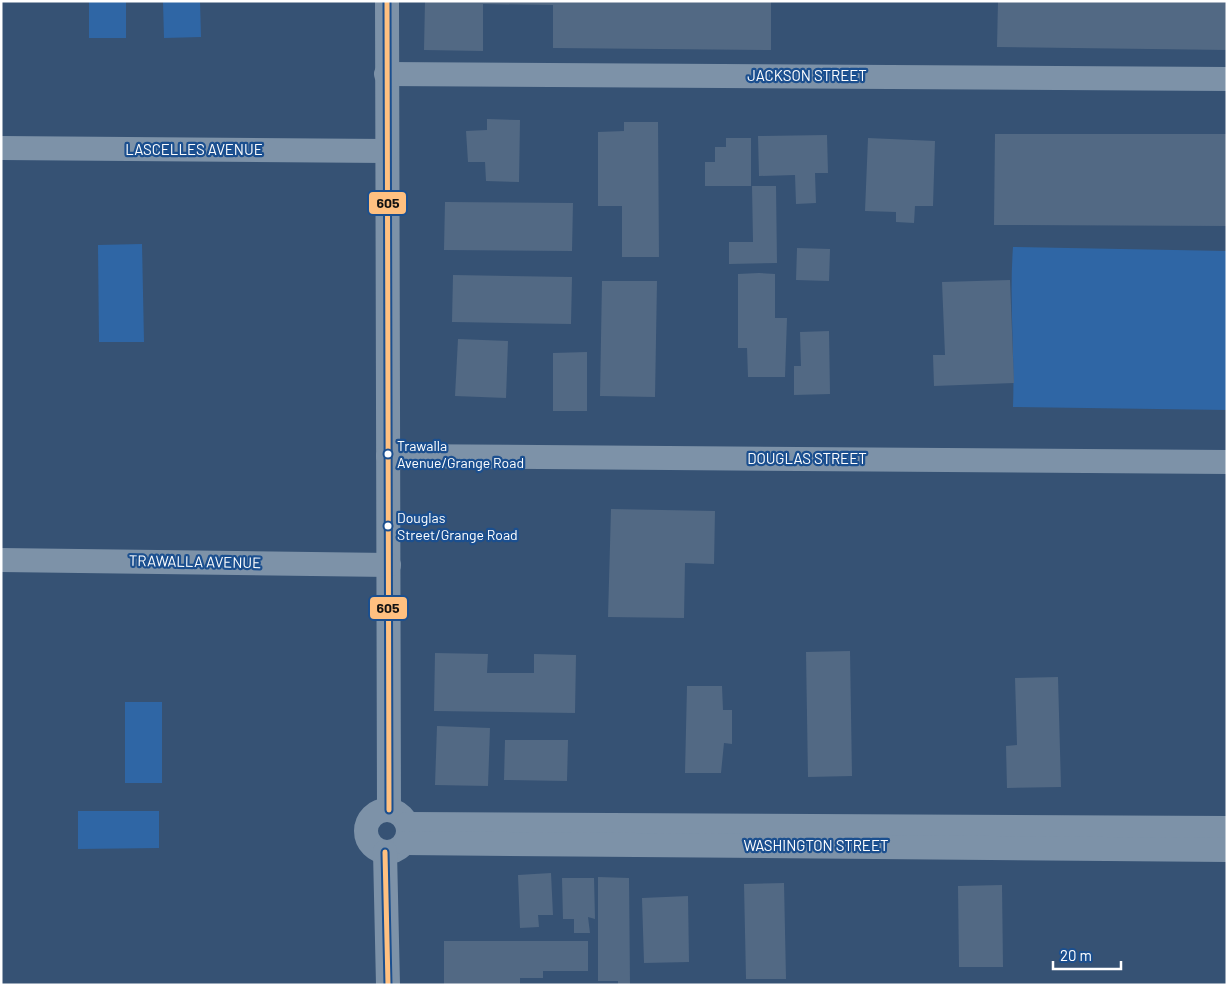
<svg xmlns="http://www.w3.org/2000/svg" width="1228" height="986" font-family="Barlow,sans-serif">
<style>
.green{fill:#2f66a5}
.building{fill:#526984}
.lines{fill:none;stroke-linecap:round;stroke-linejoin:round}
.minor{stroke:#7d92a8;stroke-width:24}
.bus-1-casing{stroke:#1b4f8f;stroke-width:9}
.bus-1{stroke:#ffc080;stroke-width:5}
.bus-dot{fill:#fff;stroke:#1b4f8f;stroke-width:2}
.labels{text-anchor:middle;stroke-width:4.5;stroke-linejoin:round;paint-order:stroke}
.bus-label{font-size:14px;fill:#fff;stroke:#1b4f8f;text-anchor:start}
.street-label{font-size:15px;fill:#fff;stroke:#1b4f8f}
.line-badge{stroke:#1b4f8f;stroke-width:2}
.pale-badge-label{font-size:14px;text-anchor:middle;font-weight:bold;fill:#111}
</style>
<rect width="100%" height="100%" fill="#365274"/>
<g class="green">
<rect x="89" y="1" width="37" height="37"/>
<polygon points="163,1 200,1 201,37 164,38"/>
<polygon points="142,244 144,342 99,342 98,245"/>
<path d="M1013,247L1227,251V410L1013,407C1015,354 1009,301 1013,247Z"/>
<rect x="125" y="702" width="37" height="81"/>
<polygon points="78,811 159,811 159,848 78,849"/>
</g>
<g class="building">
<polygon points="425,1 771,1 771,50 553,48 553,5 483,4 483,51 424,50"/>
<polygon points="998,1 1227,1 1227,50 997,47"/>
<polygon points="487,119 520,120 519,182 486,181 485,162 468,162 466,131 487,130"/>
<polygon points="624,122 658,122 659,257 622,257 622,206 598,206 598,132 624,131"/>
<polygon points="995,134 1227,134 1227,226 994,225"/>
<polygon points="827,135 828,173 815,173 816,203 796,204 795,175 759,176 758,136"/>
<polygon points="726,138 751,138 751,186 705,186 705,162 715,162 715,147 726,147"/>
<polygon points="868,138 935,141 933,206 915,206 914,223 896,222 896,212 865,211"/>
<polygon points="752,186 776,186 777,263 729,264 729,242 753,242"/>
<polygon points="445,202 573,203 572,251 444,250"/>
<polygon points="797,248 830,249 829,281 796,280"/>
<polygon points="759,273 775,274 775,318 787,318 785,377 748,377 747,348 738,348 738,274"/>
<polygon points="453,275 572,277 571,324 452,322"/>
<polygon points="1010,280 1014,383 934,386 933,355 945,355 942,282"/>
<polygon points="602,281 657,281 655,397 600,396"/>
<polygon points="829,331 830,394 794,395 794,366 801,366 800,332"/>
<polygon points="458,339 508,341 506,398 455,396"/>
<polygon points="587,352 587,411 553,411 553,353"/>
<polygon points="611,509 715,511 714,564 685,563 684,618 608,617"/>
<polygon points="850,651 852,776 808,777 806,652"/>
<polygon points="435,653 488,654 487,673 534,673 534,654 576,655 575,713 434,711"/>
<polygon points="1058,677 1061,787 1007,788 1006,746 1017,745 1015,678"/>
<polygon points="687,686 722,686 723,710 732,710 732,744 724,743 721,773 685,773"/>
<polygon points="437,726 490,728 488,786 435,785"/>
<polygon points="505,740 568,740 567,781 504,780"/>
<polygon points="551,873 553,915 538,915 539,927 520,928 518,875"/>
<polygon points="598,877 629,878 630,985 618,985 618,981 598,981"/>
<polygon points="562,878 594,878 595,919 588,917 590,933 574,933 574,919 563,919"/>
<polygon points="784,883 786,979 746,979 744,884"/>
<polygon points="1002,885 1003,967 959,967 958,886"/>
<polygon points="688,896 689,962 644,963 642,898"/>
<polygon points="444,941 588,941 588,971 543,971 543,978 520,978 520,985 444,985"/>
</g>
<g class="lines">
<g class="minor">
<polyline points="387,1 389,810"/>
<polyline points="386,74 1227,79"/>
<polyline points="1,148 386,151"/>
<polyline points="388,456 1227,462"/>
<polyline points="1,560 389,565"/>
<circle cx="387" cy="831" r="21"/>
<polyline points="407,824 1227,828"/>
<polyline points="405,843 1227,850"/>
<polyline points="385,852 388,985"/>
</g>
<defs>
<g id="bus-1">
<polyline points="387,1 389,810"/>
<polyline points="385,852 388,985"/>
</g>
</defs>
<use href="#bus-1" class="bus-1-casing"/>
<use href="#bus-1" class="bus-1"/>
</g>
<g class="bus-dot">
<circle cx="388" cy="454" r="4.5"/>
<circle cx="388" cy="526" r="4.5"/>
</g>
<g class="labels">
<g class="bus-label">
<text x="397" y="451">Trawalla<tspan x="397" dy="17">Avenue/Grange Road</tspan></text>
<text x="397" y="523">Douglas<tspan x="397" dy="17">Street/Grange Road</tspan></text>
</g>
<g class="street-label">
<text x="807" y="81">JACKSON STREET</text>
<text x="194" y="155">LASCELLES AVENUE</text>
<text x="807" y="464">DOUGLAS STREET</text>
<text transform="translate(195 562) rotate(1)" y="5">TRAWALLA AVENUE</text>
<text x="816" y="851">WASHINGTON STREET</text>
</g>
</g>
<g class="line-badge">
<rect x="368" y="191" width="39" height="24" rx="5" fill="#ffc080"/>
<rect x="369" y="596" width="39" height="24" rx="5" fill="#ffc080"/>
</g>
<g class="pale-badge-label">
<text x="388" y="208">605</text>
<text x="388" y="613">605</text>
</g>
<rect width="1228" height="986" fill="none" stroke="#ffffff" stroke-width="5"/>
<path d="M1053 961v8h68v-8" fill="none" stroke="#ffffff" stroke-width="2.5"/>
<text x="1060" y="961" font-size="15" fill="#ffffff" stroke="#1b4f8f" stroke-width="4" paint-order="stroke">20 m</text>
</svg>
